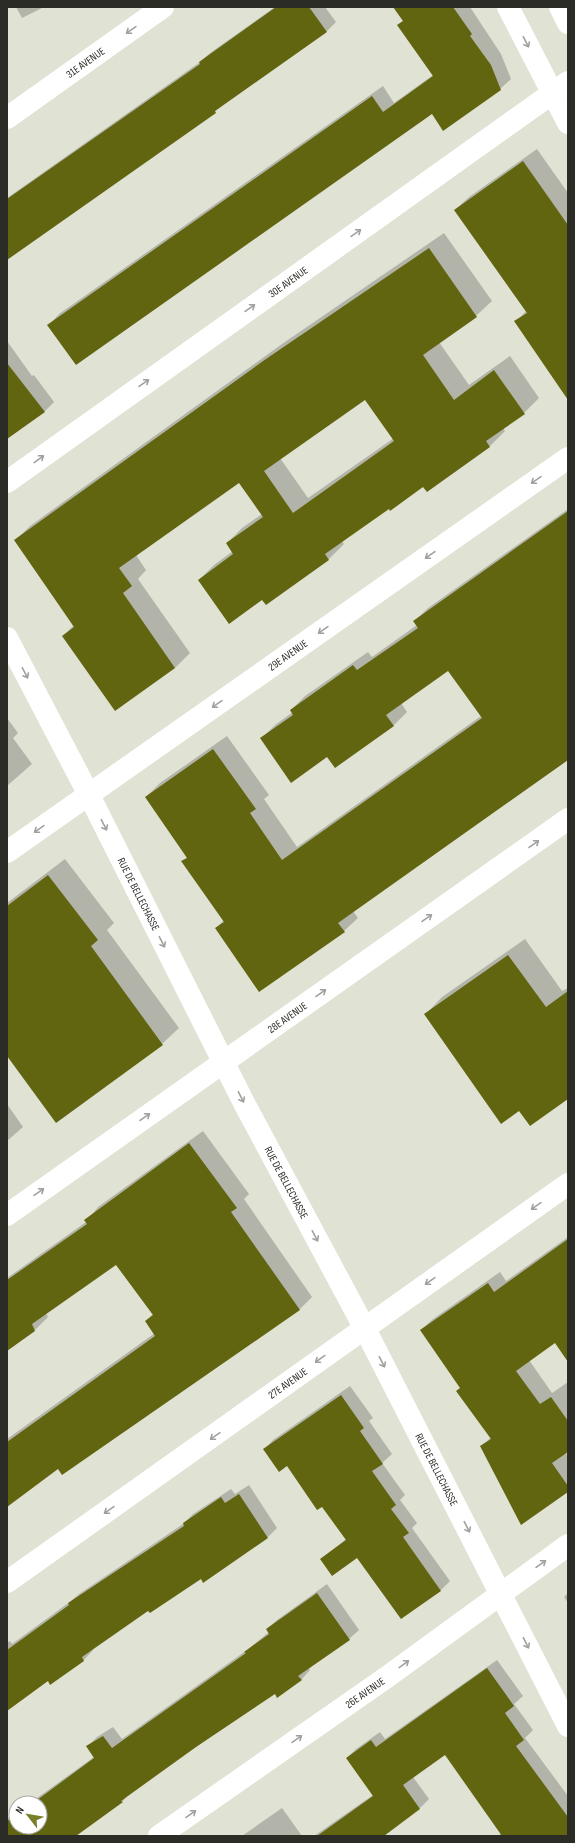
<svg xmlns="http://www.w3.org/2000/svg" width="575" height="1843" font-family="'Sofia Sans Condensed',sans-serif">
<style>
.shadow{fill:#0003;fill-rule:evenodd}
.building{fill:#62650f;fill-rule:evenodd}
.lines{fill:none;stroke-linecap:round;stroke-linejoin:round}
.street{stroke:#fff;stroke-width:22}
.secondary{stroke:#fff;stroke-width:22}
.oneway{stroke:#a0a09e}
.labels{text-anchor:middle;stroke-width:4;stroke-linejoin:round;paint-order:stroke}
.street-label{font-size:11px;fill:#2c2c27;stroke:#fff}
</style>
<rect width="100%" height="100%" fill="#e0e2d4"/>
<g class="shadow">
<polygon points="16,7 44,7 22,18"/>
<polygon points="275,7 325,7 336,22 326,32 7,259 7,198 200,62 210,53"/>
<polygon points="395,7 470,7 501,54 511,79 500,89 432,113 49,325 59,314 383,86 394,103 433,75 398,25 404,20"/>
<polygon points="537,149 568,193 568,398 516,322 526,311 455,210 469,197"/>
<path d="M444,233L492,301L476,316L439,342L469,385L510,356L539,398L524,413L503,428L505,431L490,446L427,491L423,486L389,508L342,541L344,544L329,559L266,604L262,599L199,580L214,565L233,551L227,543L242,528L262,514L239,482L136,555L146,570L138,579L190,653L175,668L115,710L63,636L74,625L15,541L30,526L282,344ZM365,399L394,438L308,498L280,458Z"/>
<polygon points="7,341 32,376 34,375 54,402 44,412 7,438"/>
<polygon points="568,509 568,760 353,911 358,918 344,931 216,928 224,920 183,862 188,856 146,797 160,783 227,736 269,795 264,799 297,847 481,716 448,669 401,703 407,712 393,726 327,756 261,739 275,725 293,712 291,710 305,696 368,652 372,657 417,625 415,621 428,608"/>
<polygon points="7,718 18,733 13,738 32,764 7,786"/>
<polygon points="65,859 114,923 107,930 179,1028 162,1044 7,1034 7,903"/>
<polygon points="525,939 562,991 568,988 568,1098 519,1110 426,1014 442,997"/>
<polygon points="7,1104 23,1127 7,1141"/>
<polygon points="203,1131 249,1194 244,1199 312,1297 299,1310 58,1468 7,1505 7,1439 155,1333 146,1321 153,1314 116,1263 46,1313 48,1317 35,1330 7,1350 7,1278 86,1222 98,1207"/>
<polygon points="568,1237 568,1360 555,1342 529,1360 552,1393 568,1382 568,1450 565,1452 568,1457 568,1491 482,1446 491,1437 461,1387 421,1330 433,1319 500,1272 506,1281"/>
<polygon points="350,1386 373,1418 369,1421 392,1454 382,1463 405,1495 400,1500 417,1523 412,1528 450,1581 441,1590 401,1618 357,1557 321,1559 346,1539 322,1505 287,1465 264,1450 273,1440"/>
<polygon points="249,1485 277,1528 268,1537 203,1581 201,1577 149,1609 92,1649 93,1650 84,1660 51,1683 48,1679 7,1709 7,1643 10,1641 12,1644 71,1601 79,1594 183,1524 193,1514 231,1489 235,1494"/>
<polygon points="327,1584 359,1630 349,1639 309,1668 310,1670 301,1680 275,1692 131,1792 122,1802 97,1819 70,1836 7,1836 7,1819 16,1813 16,1827 40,1827 40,1803 30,1803 94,1757 87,1747 97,1737 113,1727 122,1739 247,1650 269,1632 267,1629 277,1620"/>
<polygon points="568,1593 568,1603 564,1597"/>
<polygon points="497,1660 523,1696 514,1704 533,1730 525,1738 568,1796 568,1836 498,1836 501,1833 445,1754 413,1777 429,1799 420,1808 382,1836 314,1836 373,1795 347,1758 356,1749 380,1732 385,1739"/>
<polygon points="282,1808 302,1836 242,1836"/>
</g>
<g class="building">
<polygon points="276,7 309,7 327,32 215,111 216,113 7,260 7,199 200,64 199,62"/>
<polygon points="393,7 453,7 472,34 470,36 491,65 501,90 443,131 432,114 76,365 47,325 372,96 383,112 433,76 397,25 403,21"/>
<polygon points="523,161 568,225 568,400 514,321 527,313 454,210"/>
<path d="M429,248L477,317L423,355L454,400L494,370L525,414L486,441L490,447L427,492L423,487L390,511L389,509L325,554L329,560L266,605L262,600L229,624L198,580L233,554L226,543L263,517L239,483L119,568L132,586L123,593L175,668L115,711L62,636L74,627L14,540L266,359ZM365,400L394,441L293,513L264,471Z"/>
<polygon points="7,363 45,412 7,439"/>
<polygon points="568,511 568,760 338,923 345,932 259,992 215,928 224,922 181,861 187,858 145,797 213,749 256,809 250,813 282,860 482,718 448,671 386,715 394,726 335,768 327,757 291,783 260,738 293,715 290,710 353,665 357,670 418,628 413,621"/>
<polygon points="48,875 98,940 91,946 163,1045 56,1123 7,1056 7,906"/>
<polygon points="508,955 546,1007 568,991 568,1099 530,1126 519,1111 501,1124 424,1014"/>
<polygon points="189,1143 237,1208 231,1212 300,1310 62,1475 58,1469 7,1507 7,1442 155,1336 145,1321 153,1315 116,1265 32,1324 35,1331 7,1351 7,1280 87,1224 84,1220"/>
<polygon points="568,1239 568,1362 555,1343 516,1371 540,1404 551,1397 568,1421 568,1452 552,1463 568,1486 568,1492 521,1525 480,1446 491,1439 456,1391 460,1388 420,1330 488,1283 494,1292"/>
<polygon points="341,1395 364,1428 360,1431 383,1464 372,1471 396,1505 391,1509 409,1533 403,1537 441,1591 401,1619 357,1558 332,1576 320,1559 346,1540 322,1507 317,1510 287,1466 279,1472 263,1449"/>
<polygon points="239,1494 268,1538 203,1583 201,1579 150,1613 148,1611 82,1657 84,1661 50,1685 48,1681 7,1711 7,1650 69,1605 68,1603 184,1526 183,1523 221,1497 225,1503"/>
<polygon points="317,1593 350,1640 298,1676 302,1680 277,1698 275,1694 196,1747 121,1801 123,1802 76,1836 7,1836 7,1821 16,1815 16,1827 40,1827 40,1803 33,1803 94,1758 86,1746 103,1736 112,1748 246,1653 244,1652 269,1634 266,1629"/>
<polygon points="487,1668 514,1706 505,1713 524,1740 516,1746 568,1817 568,1836 502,1836 445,1755 403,1785 420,1809 384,1836 317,1836 373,1796 346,1758 371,1740 376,1747"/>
</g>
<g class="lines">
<g class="street">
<path id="s1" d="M7,118L163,7"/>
<path id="s2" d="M7,482L568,82"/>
<path id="s3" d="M7,852L568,458"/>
<path id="s4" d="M7,1215L568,819"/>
<path id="s5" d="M7,1582L568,1184"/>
<path id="s6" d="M159,1836L387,1677L568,1545"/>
</g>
<g class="secondary">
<polyline points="508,7 568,123"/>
<polyline points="560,7 568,23"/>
<path id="s7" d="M7,638L89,795L244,1103L364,1327L568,1726"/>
</g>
</g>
<defs><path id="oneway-shaft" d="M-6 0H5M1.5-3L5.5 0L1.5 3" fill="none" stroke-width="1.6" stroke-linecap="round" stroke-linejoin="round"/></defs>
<g class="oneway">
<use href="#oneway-shaft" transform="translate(131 30) rotate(145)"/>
<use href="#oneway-shaft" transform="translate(526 42) rotate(63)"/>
<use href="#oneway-shaft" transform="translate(356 233) rotate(-35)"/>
<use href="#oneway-shaft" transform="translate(250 308) rotate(-35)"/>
<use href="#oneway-shaft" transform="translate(144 383) rotate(-35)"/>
<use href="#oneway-shaft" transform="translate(39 459) rotate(-36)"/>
<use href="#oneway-shaft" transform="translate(536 480) rotate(145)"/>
<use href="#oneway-shaft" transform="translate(430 555) rotate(145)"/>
<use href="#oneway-shaft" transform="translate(323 630) rotate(145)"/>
<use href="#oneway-shaft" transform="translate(25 673) rotate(62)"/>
<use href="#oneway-shaft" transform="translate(217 704) rotate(145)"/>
<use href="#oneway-shaft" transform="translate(104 825) rotate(63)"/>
<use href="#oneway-shaft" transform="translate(39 829) rotate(145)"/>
<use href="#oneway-shaft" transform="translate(534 844) rotate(-35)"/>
<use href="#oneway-shaft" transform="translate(427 918) rotate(-35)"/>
<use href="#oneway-shaft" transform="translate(162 942) rotate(63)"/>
<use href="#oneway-shaft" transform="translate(321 993) rotate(-35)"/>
<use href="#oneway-shaft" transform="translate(241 1097) rotate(63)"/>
<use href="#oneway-shaft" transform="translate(145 1117) rotate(-35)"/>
<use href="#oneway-shaft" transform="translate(39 1192) rotate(-35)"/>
<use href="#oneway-shaft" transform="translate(536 1206) rotate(145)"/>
<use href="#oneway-shaft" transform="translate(315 1236) rotate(62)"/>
<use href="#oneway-shaft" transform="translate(430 1281) rotate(145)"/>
<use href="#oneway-shaft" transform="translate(320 1359) rotate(144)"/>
<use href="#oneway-shaft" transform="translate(382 1362) rotate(63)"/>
<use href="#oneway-shaft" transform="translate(215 1436) rotate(145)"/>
<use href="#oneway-shaft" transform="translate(109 1510) rotate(145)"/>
<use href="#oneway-shaft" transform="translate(467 1527) rotate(63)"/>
<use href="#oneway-shaft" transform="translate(541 1564) rotate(-35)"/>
<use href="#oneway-shaft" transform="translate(526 1643) rotate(63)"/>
<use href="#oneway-shaft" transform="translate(404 1664) rotate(-36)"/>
<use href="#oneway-shaft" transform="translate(297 1739) rotate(-35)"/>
<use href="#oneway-shaft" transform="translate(191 1814) rotate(-35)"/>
</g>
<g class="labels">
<g class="street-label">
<text dy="4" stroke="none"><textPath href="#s1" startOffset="96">31E AVENUE</textPath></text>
<text dy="4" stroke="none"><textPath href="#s2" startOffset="345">30E AVENUE</textPath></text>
<text dy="4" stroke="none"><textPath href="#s3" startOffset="343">29E AVENUE</textPath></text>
<text dy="4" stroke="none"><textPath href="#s7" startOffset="288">RUE DE BELLECHASSE</textPath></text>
<text dy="4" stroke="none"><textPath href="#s4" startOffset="343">28E AVENUE</textPath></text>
<text dy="4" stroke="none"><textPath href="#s7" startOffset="612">RUE DE BELLECHASSE</textPath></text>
<text dy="4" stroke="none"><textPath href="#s5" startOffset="344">27E AVENUE</textPath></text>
<text dy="4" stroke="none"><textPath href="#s7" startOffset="936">RUE DE BELLECHASSE</textPath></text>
<text dy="4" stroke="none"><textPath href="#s6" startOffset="251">26E AVENUE</textPath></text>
</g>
</g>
<rect width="575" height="1843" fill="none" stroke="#2c2c27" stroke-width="16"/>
<g transform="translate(28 1815) rotate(301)"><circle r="19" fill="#ffffff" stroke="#ababa9"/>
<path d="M0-3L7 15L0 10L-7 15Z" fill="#7a7e28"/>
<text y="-6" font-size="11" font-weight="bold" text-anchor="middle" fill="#2c2c27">N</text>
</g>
</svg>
